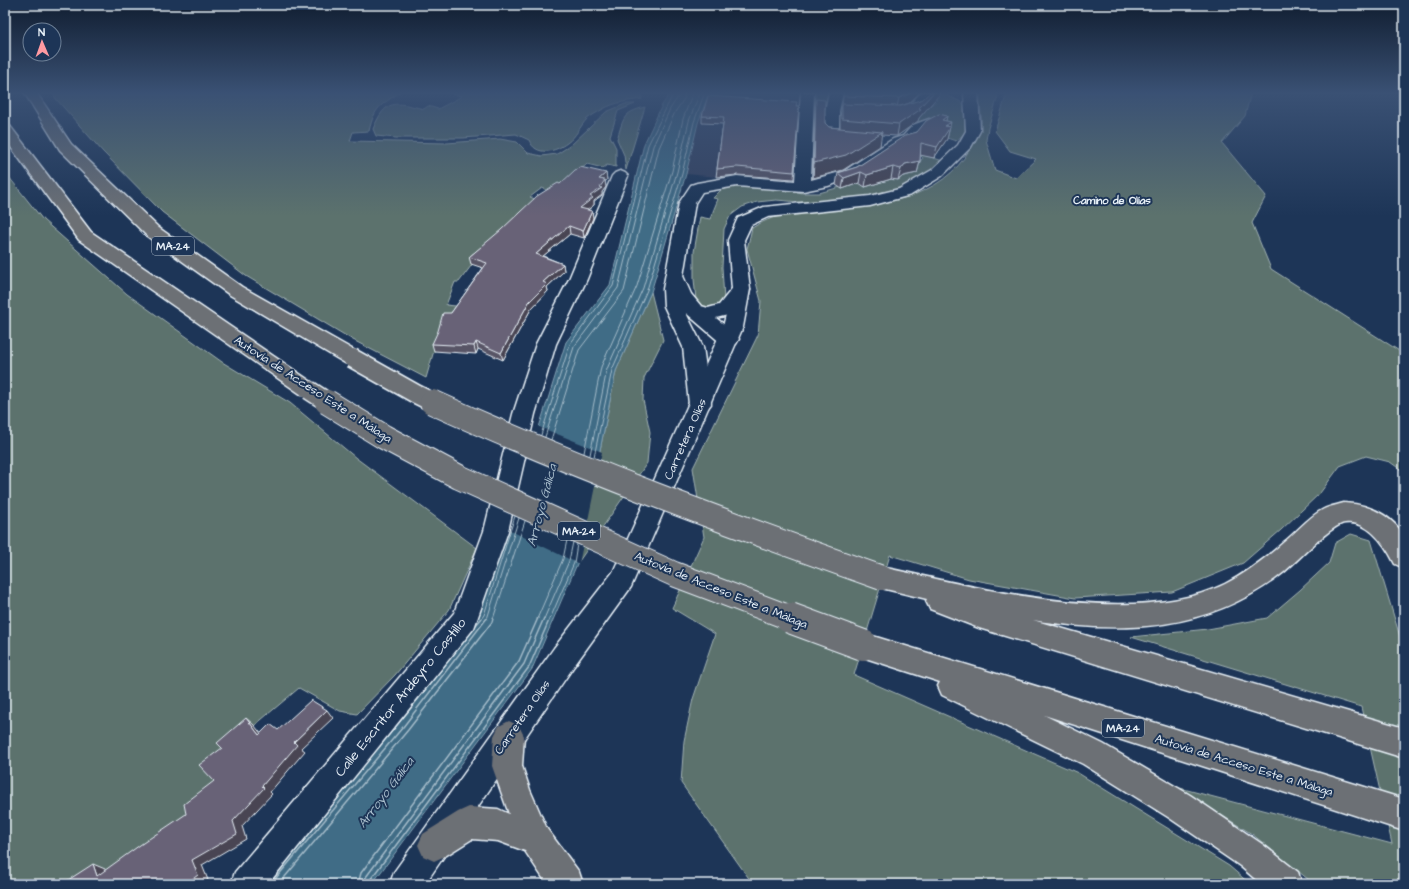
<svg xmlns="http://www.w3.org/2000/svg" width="1409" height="889" font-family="'Architects Daughter',sans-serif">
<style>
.built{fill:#344261}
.green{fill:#5b726d;stroke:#a2b2b2}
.water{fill:#406c86;stroke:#83a1b4}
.pier{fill:#1d3557}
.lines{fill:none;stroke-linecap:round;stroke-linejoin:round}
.shore-far1{stroke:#a5bcca;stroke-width:1}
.shore{stroke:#a5bcca;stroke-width:1.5}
.street-casing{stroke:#e8f1f8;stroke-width:3}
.secondary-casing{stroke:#e8f1f8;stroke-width:3}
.highway-casing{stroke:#e8f1f8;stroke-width:3}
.street{fill:#1d3557;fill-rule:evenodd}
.secondary{fill:#1d3557;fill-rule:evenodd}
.highway{fill:#6c6f75;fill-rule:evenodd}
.highway-bridge-far2-casing{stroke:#e8f1f8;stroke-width:21;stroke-linecap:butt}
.highway-bridge-far1-casing{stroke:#e8f1f8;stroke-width:26;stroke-linecap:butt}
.highway-bridge-casing{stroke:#e8f1f8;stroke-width:32;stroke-linecap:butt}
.highway-bridge-far2{stroke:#6c6f75;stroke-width:18}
.highway-bridge-far1{stroke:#6c6f75;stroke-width:24}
.highway-bridge{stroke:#6c6f75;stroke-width:30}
.wall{fill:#595466;stroke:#e8f1f8}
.shaded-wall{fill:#494553;stroke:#e8f1f8}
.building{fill:#686277;stroke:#e8f1f8}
.labels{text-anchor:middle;stroke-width:4;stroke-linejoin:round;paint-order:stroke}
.far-neighbourhood-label{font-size:11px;font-weight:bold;fill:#e8f1f8;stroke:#1d3557}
.shield{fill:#1d3557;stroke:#abb9c8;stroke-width:1}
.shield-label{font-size:11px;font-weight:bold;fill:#e8f1f8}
.street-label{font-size:12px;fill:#e8f1f8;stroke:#1d3557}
.water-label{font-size:13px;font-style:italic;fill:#adc2d0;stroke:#1d3557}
.near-street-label{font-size:14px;fill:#e8f1f8;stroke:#1d3557}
</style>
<rect width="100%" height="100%" fill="#1d3557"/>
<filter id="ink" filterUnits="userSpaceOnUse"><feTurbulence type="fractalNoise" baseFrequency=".025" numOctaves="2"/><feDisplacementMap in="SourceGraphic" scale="8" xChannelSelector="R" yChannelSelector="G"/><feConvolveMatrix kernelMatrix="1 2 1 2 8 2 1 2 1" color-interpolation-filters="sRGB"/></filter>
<g filter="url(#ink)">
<polygon class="built" points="709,92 762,92 805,94 799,157 720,152 717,177 686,174 698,123"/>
<g class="green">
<path d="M52,92H400C380,106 375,106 369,131L353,132L350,141L447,143L500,139L517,142L528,153L542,156L557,154L571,145L606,112L625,104H635L618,111L610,136L616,148V167L607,165L603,168L587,164L555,193L542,188L530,197L537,200L470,260L474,262L459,282H455L446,305L465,307L440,338L433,354L426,378L353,340L246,276L162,212L103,152L56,99Z"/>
<path d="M445,92H641L642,99C629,101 615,102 603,109C598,112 592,115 587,119C580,126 576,137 567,143C555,152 536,157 529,140L516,134L463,138H396L376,136L373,129C386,98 395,102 424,109L428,106L438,109L462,96Z"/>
<polygon points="811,92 831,92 828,114 810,113"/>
<path d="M934,92H941L961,102L963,105C970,122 971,129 956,141L914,127H904L937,100Z"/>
<path d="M981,92H995L998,96L988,128L986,140L995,170L1016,178L1036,159L1010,151L995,131L1006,96L1014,92H1251L1245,116L1222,143L1266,196L1252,223L1271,269L1404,354V472L1390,462L1366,456L1340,466L1320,493L1281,530L1243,563L1172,592L1075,598L969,579L890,555L854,675L1078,773L1229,866L1250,884H753L681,783L684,741L693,699L715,634L672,608L704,537L693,468L758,335L761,301L747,249L752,228C774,214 791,213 816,211C868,205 931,205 965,157C969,150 980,136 981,128C983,116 978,104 981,92Z"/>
<path d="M645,107L626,170L624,155L617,139C624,118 622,113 645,107Z"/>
<polygon points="918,153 943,161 936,169 901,189 885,194 812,203 776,200 757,202 742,207 730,216 724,229 722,267 724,300 722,306 703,309 696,300 694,279 694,252 700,217 710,219 718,199 713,198 723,188 732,185 757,186 803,193 819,193 858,182 875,183 891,179 894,180 910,173 923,158"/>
<polygon points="5,172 43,220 127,294 222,362 290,403 356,458 477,548 449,610 395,675 357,714 340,711 299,688 242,736 223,788 196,820 81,884 5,884"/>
<polygon points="651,292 663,340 644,378 643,400 650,432 647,463 577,564 616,371"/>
<polygon points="1351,534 1371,540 1404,650 1404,884 1314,884 1252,834 1176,787 1392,844 1361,707 1131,637 1208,629 1267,618 1300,590 1329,563 1335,543"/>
</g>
<polygon class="water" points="671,92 709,92 698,123 686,174 651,292 616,371 577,564 532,669 372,884 260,884 396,721 480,614 566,342 610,285 644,144 662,105"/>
<polygon class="pier" points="537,426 602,452 579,564 505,528"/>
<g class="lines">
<g class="shore-far1">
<polyline points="541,435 570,344 613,286 648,145 674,92"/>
<polyline points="545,437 574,347 618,288 653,146 670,109 678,97 679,92"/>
<polyline points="551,440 579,350 624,291 659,148 675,112 684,99 685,92"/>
<polyline points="584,453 601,367 637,286 672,171 683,119 693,92"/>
<polyline points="590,455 607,369 643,288 677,172 689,121 700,92"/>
<polyline points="594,457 612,370 647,290 682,174 694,122 705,92"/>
<polyline points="481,619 484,615 515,516"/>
<polyline points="487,619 519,518"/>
<polyline points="493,619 525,521"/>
<polyline points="537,619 563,559 567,540"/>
<polyline points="544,619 569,561 573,542"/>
<polyline points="550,619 574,563 577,544"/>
</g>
<g class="shore">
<polyline points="476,625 482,618"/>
<polyline points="379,747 423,693"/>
<polyline points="271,884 403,727 487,618"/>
<polyline points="279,884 408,730 492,622 493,618"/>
<polyline points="358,884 361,873 519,661 538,618"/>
<polyline points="364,884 366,877 524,664 544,618"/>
<polyline points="369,884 370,880 529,667 550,618"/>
</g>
<defs>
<g id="street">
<polygon points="801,92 814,92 811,180 844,171 893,139 903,136 913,125 929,119 934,120 936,123 934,126 923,131 913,142 903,145 854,177 828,186 803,191 737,186 702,192 695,203 683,276 691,294 701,306 708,308 719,305 735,285 741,283 747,285 750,289 732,314 716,318 736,334 739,339 736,344 729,345 722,344 686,313 703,347 711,404 707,409 700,412 693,409 689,404 683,347 664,306 663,289 679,203 691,185 697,183 737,176 795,181"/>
<path d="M829,92H843L839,111V133L858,135L860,138L858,141C849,143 836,142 827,140L825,137V111Z"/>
<path d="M922,92H936C926,106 908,120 890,116L888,113L890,110L910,104Z"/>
<polygon points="620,171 625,173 628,176 587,279 556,344 535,414 508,531 474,628 268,884 231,884 235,872 454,613 484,531 513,414 536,344 569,279 612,176 615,173"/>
</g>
<polygon id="secondary" points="964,92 978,92 980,131 971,147 942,176 911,195 870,206 768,217 751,225 744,240 750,289 743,327 631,587 574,666 425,884 390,884 394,872 554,648 613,572 723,327 732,289 728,240 738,218 764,207 870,196 899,189 932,170 958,145 966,131"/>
<g id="highway">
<polygon points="24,92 36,92 71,144 159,228 242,287 359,353 362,358 359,363 352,365 345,363 230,295 147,236 60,150"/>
<polygon points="5,125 10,126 91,232 316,385 319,390 316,395 309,397 302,395 79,240 5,139"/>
<path d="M1344,503C1369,504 1390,515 1404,535V568L1395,564C1386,546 1369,520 1345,523C1332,524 1296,562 1284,572C1210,631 1123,635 1033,620L1404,728V758L979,628L930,609L926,601L927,599L873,586L869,578L873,570L882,567C979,588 1132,629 1225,584C1247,573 1266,558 1284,542C1297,532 1309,516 1324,509C1330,506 1338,505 1344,503Z"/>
<polygon points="863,633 1404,799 1404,831 1044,715 1103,744 1190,795 1262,844 1298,872 1302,884 1261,884 1240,866 1168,817 1083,764 942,695 938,686 940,682 853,654 850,645 853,636"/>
<polygon points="509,721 519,726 524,736 522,766 530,790 547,829 579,872 583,884 547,884 525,851 498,841 472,839 445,856 434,861 423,856 418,845 423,834 458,812 469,807 498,809 509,814 492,766 494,736 499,726"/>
</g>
</defs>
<use href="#street" class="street-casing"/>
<use href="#secondary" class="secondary-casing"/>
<use href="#highway" class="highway-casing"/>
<use href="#street" class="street"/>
<use href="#secondary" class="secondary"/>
<use href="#highway" class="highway"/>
<defs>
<g id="highway-bridge-far2">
<polyline points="352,358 416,394 434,403"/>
<polyline points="309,390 329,403"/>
</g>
<g id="highway-bridge-far1">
<polyline points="327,402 384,437 459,477 674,574 793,619"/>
<path d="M432,402C579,469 730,524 882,578"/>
</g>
<polyline id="highway-bridge" points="790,618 863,645"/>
</defs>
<use href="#highway-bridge-far2" class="highway-bridge-far2-casing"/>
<use href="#highway-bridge-far1" class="highway-bridge-far1-casing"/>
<use href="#highway-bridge" class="highway-bridge-casing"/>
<use href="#highway-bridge-far2" class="highway-bridge-far2"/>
<use href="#highway-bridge-far1" class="highway-bridge-far1"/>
<use href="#highway-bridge" class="highway-bridge"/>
</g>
<g class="wall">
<polygon points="843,92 920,92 909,103 900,106 939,95 919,118 918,121 897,136 881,135 880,146 843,170 813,178 815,114 816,99 825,123 829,127 840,128 840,117 844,92"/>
<polygon points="797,106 799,106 794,179 737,175 716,177 717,169 723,124 702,123 702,116"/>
<polygon points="947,116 946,121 950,127 947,139 934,158 920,155 920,161 917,173 903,176 898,180 891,179 865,187 859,183 842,189 836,185 838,173 857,167 917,132"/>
<polygon points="606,173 607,180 605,181 606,187 602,192 602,195 594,201 594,205 588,210 593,218 584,238 570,234 543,256 563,264 564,271 547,287 548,291 531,309 503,360 478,349 476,354 434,351 432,344 451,313 483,268 471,264 469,257 560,184"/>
</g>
<g class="shaded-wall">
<polygon points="913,92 920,92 909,103 897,107 899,98"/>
<polygon points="934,92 940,92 939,95 919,118 918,121 897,136 899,124 919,108"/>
<polygon points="947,116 944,128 942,120"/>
<polygon points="951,122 947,139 934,158 937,147 945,126"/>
<polygon points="882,132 880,146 843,170 813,178 814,163"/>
<polygon points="920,161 917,173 903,176 898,180 901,169 905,164"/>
<polygon points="893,167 891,179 865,187 867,175"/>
<polygon points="861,172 859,183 842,189 844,178"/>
<polygon points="606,173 607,180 605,181 606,187 602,192 602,195 594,201 594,205 581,215 580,208 590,196 599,179"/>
<polygon points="592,211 593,218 584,238 583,231"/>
<polygon points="569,226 570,234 537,261 536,254"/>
<polygon points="563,264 564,271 547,287 548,291 531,309 503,360 501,353 529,302 543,282"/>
<polygon points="476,342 478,349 476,354 474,346"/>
<polygon points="327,710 333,718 301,748 305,751 270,792 272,794 242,826 246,839 202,865 208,880 202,884 186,884 192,860 233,821 262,786 294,742"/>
<polygon points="246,718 254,725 267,741 259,735"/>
<polygon points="93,864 105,869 109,881 97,876"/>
</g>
<g class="building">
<polygon points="844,92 913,92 911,93 899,98 843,96"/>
<polygon points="930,92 934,92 919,108 921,109 899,124 842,119 842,104 901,106 923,99"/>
<polygon points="708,96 797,102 796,106 799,106 794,172 737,167 717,169 724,117 702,116"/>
<polygon points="816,99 825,100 825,123 829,127 882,132 846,155 814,163"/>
<polygon points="939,114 947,116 942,120 951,122 945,126 950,127 937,147 921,143 920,161 905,164 901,169 893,167 867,175 861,172 844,178 838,173 857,167 906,135 917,132 926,121"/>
<polygon points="580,167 606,173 599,179 605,180 600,187 602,188 590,196 593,198 580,208 592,211 583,231 569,226 536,254 563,264 543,282 547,284 529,302 501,353 476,342 474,346 432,344 438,331 443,313 451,313 487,263 469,257 501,230 537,196 558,183 560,184 575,170"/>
<polygon points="311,700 327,710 294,742 297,745 262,786 264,788 233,821 237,834 192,860 198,875 186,884 62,884 93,864 97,876 140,845 186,814 184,804 214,781 199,765 222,748 217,743 246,718 259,735 270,724 278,730"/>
</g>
</g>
<linearGradient id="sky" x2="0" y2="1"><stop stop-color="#101d30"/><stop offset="0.43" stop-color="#3a5174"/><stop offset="1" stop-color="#3a5174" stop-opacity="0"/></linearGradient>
<rect width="1409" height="216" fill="url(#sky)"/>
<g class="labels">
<g class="far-neighbourhood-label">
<text x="1112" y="204">Camino de Olías</text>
</g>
<g class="shield">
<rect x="152" y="237" width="42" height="18" rx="3"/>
<rect x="558" y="522" width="42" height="18" rx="3"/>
<rect x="1102" y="719" width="42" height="18" rx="3"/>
</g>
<g class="shield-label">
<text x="173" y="250">MA-24</text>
<text x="579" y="535">MA-24</text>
<text x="1123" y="732">MA-24</text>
</g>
<g class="street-label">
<text transform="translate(313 389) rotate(33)" y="4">Autovía de Acceso Este a Málaga</text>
<text transform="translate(685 439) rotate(-66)" y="4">Carretera Olías</text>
<text transform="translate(721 590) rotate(22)" y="4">Autovía de Acceso Este a Málaga</text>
<text transform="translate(522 717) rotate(-55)" y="4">Carretera Olías</text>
<text transform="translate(1244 765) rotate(17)" y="4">Autovía de Acceso Este a Málaga</text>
</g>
<g class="water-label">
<text transform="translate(541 505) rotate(-75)" y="5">Arroyo Gálica</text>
<text transform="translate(385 792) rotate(-53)" y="5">Arroyo Gálica</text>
</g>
<g class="near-street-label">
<text transform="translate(400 697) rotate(-51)" y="5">Calle Escritor Andeyro Castillo</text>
</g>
</g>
<rect width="1409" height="889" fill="none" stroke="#1d3557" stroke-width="20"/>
<rect x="10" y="10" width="1389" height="869" fill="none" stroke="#e8f1f8" stroke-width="1.5" filter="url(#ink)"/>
<g transform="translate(42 42) rotate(358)"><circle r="19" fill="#1d3557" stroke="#6e8097"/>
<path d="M0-3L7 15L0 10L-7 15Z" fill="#ff9aa2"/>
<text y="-6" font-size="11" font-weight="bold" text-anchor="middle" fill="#e8f1f8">N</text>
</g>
</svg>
